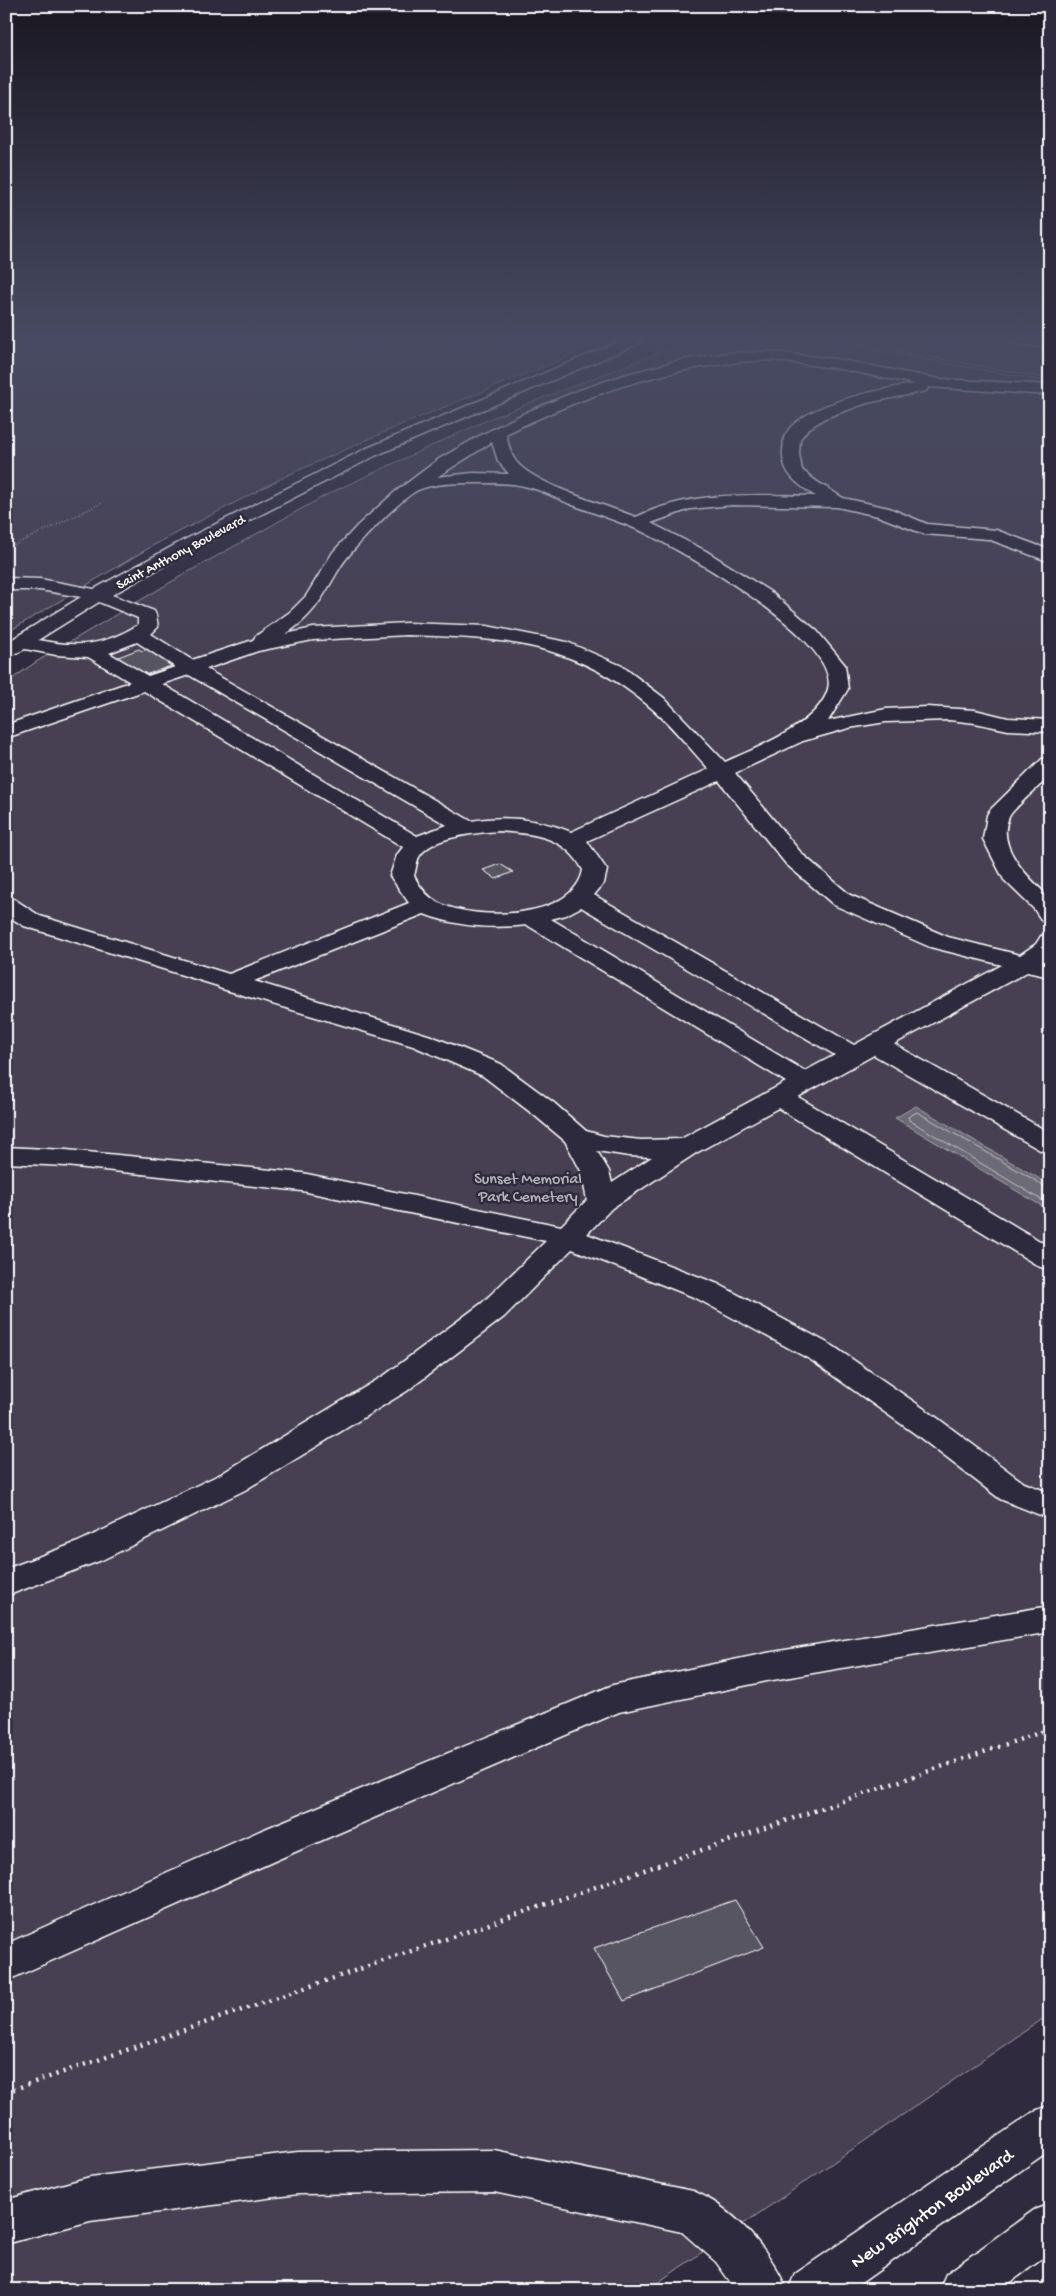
<svg xmlns="http://www.w3.org/2000/svg" width="1056" height="2296" font-family="'Gochi Hand',sans-serif">
<style>
.green{fill:#464152;stroke:#a2a0a8}
.water{fill:#6d6a77;stroke:#a7a6ad}
.lines{fill:none;stroke-linecap:round;stroke-linejoin:round}
.shore{stroke:#c5c3c9;stroke-width:1}
.building{fill:#595564;stroke:#fff}
.minor-casing{stroke:#fff;stroke-width:3}
.major-casing{stroke:#fff;stroke-width:3}
.path-far1{stroke:#fff;stroke-width:2;stroke-dasharray:0.5 2.5;stroke-linecap:butt}
.path{stroke:#fff;stroke-width:4.5;stroke-dasharray:2 5.5;stroke-linecap:butt}
.minor{fill:#2f2a3d;fill-rule:evenodd}
.major{fill:#2f2a3d;fill-rule:evenodd}
.labels{text-anchor:middle;stroke-width:5;stroke-linejoin:round;paint-order:stroke}
.far-street-label{font-size:14px;fill:#fff;stroke:#2f2a3d}
.park-label{font-size:16px;fill:#b5b3ba;stroke:#2f2a3d}
.near-street-label{font-size:19px;fill:#fff;stroke:#2f2a3d}
</style>
<rect width="100%" height="100%" fill="#2f2a3d"/>
<filter id="ink" filterUnits="userSpaceOnUse"><feTurbulence type="fractalNoise" baseFrequency=".02" numOctaves="2"/><feDisplacementMap in="SourceGraphic" scale="10" xChannelSelector="R" yChannelSelector="G"/><feConvolveMatrix kernelMatrix="1 2 1 2 8 2 1 2 1" color-interpolation-filters="sRGB"/></filter>
<g filter="url(#ink)">
<g class="green">
<polygon points="6,340 603,340 560,360 403,424 288,475 154,545 6,633"/>
<polygon points="691,340 818,340 1050,382 1050,2014 647,2290 6,2290 6,683 36,662 188,572 328,494 489,419"/>
<polygon points="836,340 1050,340 1050,379"/>
</g>
<polygon class="water" points="916,1106 1050,1185 1050,1211 895,1118"/>
<g class="lines">
<polyline class="shore" points="1050,1189 917,1112 908,1117 909,1120 1050,1205"/>
</g>
<g class="building">
<polygon points="139,649 142,651 148,649 174,665 145,675 116,658"/>
<polygon points="500,864 513,872 496,879 483,870"/>
<polygon points="735,1900 764,1947 624,2001 594,1948"/>
</g>
<g class="lines">
<defs>
<g id="minor">
<path d="M623,340H642L640,343L377,455L194,549L112,595L154,611L156,615L158,627L151,634L192,660L253,640L256,636L290,612L306,596L333,552L358,525L395,492L439,459L481,435L527,412L577,391L627,374L682,360L729,353L772,352L835,359L939,379L1050,385V395L928,387L926,391L867,403L825,418L808,429L800,439L799,454L802,470L816,481L843,498L889,508L927,524L996,530L1050,550V562L988,539L924,534L878,516L837,507L732,505L690,509L651,523L706,551L772,593L817,631L845,665L848,689L828,721L886,709L927,707L975,710L1008,718L1050,720V732L1008,730L975,723L949,720L886,722L849,728L803,741L735,773L802,854L850,895L948,937L1020,955L1036,944L1041,936L1050,934V957L1044,961L1050,963V977L1027,972L894,1044L1050,1133V1152L1040,1150L874,1055L798,1097L1050,1247V1269L1040,1267L778,1108L696,1153L612,1208L587,1234L718,1284L833,1346L936,1417L1024,1483L1050,1493V1519L1000,1499L914,1433L811,1360L696,1298L572,1249L504,1317L407,1391L245,1490L102,1560L6,1596V1569L78,1542L221,1474L385,1375L482,1303L546,1241L302,1191L66,1166L6,1163V1147L66,1150L302,1173L561,1226L587,1200L581,1171L565,1141L534,1115L483,1076L413,1046L219,988L218,986L24,926L6,915V897L14,899L40,916L229,974L409,903L390,876L397,855L403,847L144,691L6,738V725L130,682L88,657L56,655L25,649L6,658V643L81,597L40,590H6V578L40,579L94,589L182,541L365,449ZM772,360L835,368L915,384C882,389 797,404 784,438C783,442 784,446 783,450C781,473 798,485 816,496C754,495 693,490 636,517C607,506 530,483 515,460C510,453 508,443 506,434C593,391 675,364 772,360ZM492,442L498,461L509,474L473,473L437,477ZM487,483C499,483 512,483 524,486C540,489 556,498 570,504C594,513 618,521 641,531C680,550 841,639 828,689C818,725 756,748 725,762L664,698L622,666L567,642L487,626L407,623L313,628L286,634C317,613 323,595 341,566C352,549 401,498 418,490C435,482 468,483 487,483ZM99,602L138,618V625C103,646 78,648 38,640ZM407,635C502,638 573,641 649,706C671,724 689,748 709,769L571,832C539,819 505,815 471,821L206,669L258,651L313,640ZM137,642L175,667L148,676L109,653ZM189,675L447,825L417,836L162,684ZM719,781L786,864L834,905L930,947L1002,965L854,1045L594,895L604,883L607,870L587,841ZM499,831C535,834 565,836 583,870C574,920 475,921 439,903C427,897 420,887 414,876C416,870 416,863 419,857C431,836 478,833 499,831ZM581,907L835,1055L805,1071L551,919L566,915ZM424,914C458,927 491,929 527,925L786,1082L681,1139L641,1140L604,1136L586,1131L554,1103L501,1064L431,1036L254,981ZM597,1151L629,1156L652,1157L612,1183L609,1171Z"/>
<polygon points="1011,340 1050,340 1050,348 1018,344 1013,343"/>
<path d="M1050,758V776C1041,785 1013,808 1009,817C995,848 1030,879 1050,898V923L1042,921L1034,909L1004,880L983,839L987,815L990,810L1042,759Z"/>
<polygon points="1050,1606 1050,1632 767,1681 619,1712 288,1855 6,1981 6,1944 260,1831 613,1685 767,1653"/>
<path d="M494,2150L693,2191C734,2208 770,2250 787,2290H736L716,2262L682,2232L494,2192L298,2194L90,2221L6,2244V2200L90,2177L298,2152Z"/>
</g>
<g id="major">
<polygon points="1050,2105 1050,2150 851,2290 788,2290 795,2274 1035,2111"/>
<polygon points="1050,2204 1050,2253 1000,2290 939,2290 946,2274 1034,2210"/>
</g>
</defs>
<use href="#minor" class="minor-casing"/>
<use href="#major" class="major-casing"/>
<polyline class="path-far1" points="6,549 102,503"/>
<polyline class="path" points="6,2092 1050,1729"/>
<use href="#minor" class="minor"/>
<use href="#major" class="major"/>
</g>
</g>
<linearGradient id="sky" x2="0" y2="1"><stop stop-color="#1a1722"/><stop offset="0.51" stop-color="#474a62"/><stop offset="1" stop-color="#474a62" stop-opacity="0"/></linearGradient>
<rect width="1056" height="661" fill="url(#sky)"/>
<g class="labels">
<g class="far-street-label">
<text transform="translate(180 551) rotate(-28)" y="5">Saint Anthony Boulevard</text>
</g>
<g class="park-label">
<text x="528" y="1183">Sunset Memorial<tspan x="528" dy="18">Park Cemetery</tspan></text>
</g>
<g class="near-street-label">
<text transform="translate(931 2207) rotate(-35)" y="7">New Brighton Boulevard</text>
</g>
</g>
<rect width="1056" height="2296" fill="none" stroke="#2f2a3d" stroke-width="25"/>
<rect x="12" y="12" width="1031" height="2271" fill="none" stroke="#fff" stroke-width="2" filter="url(#ink)"/>
</svg>
